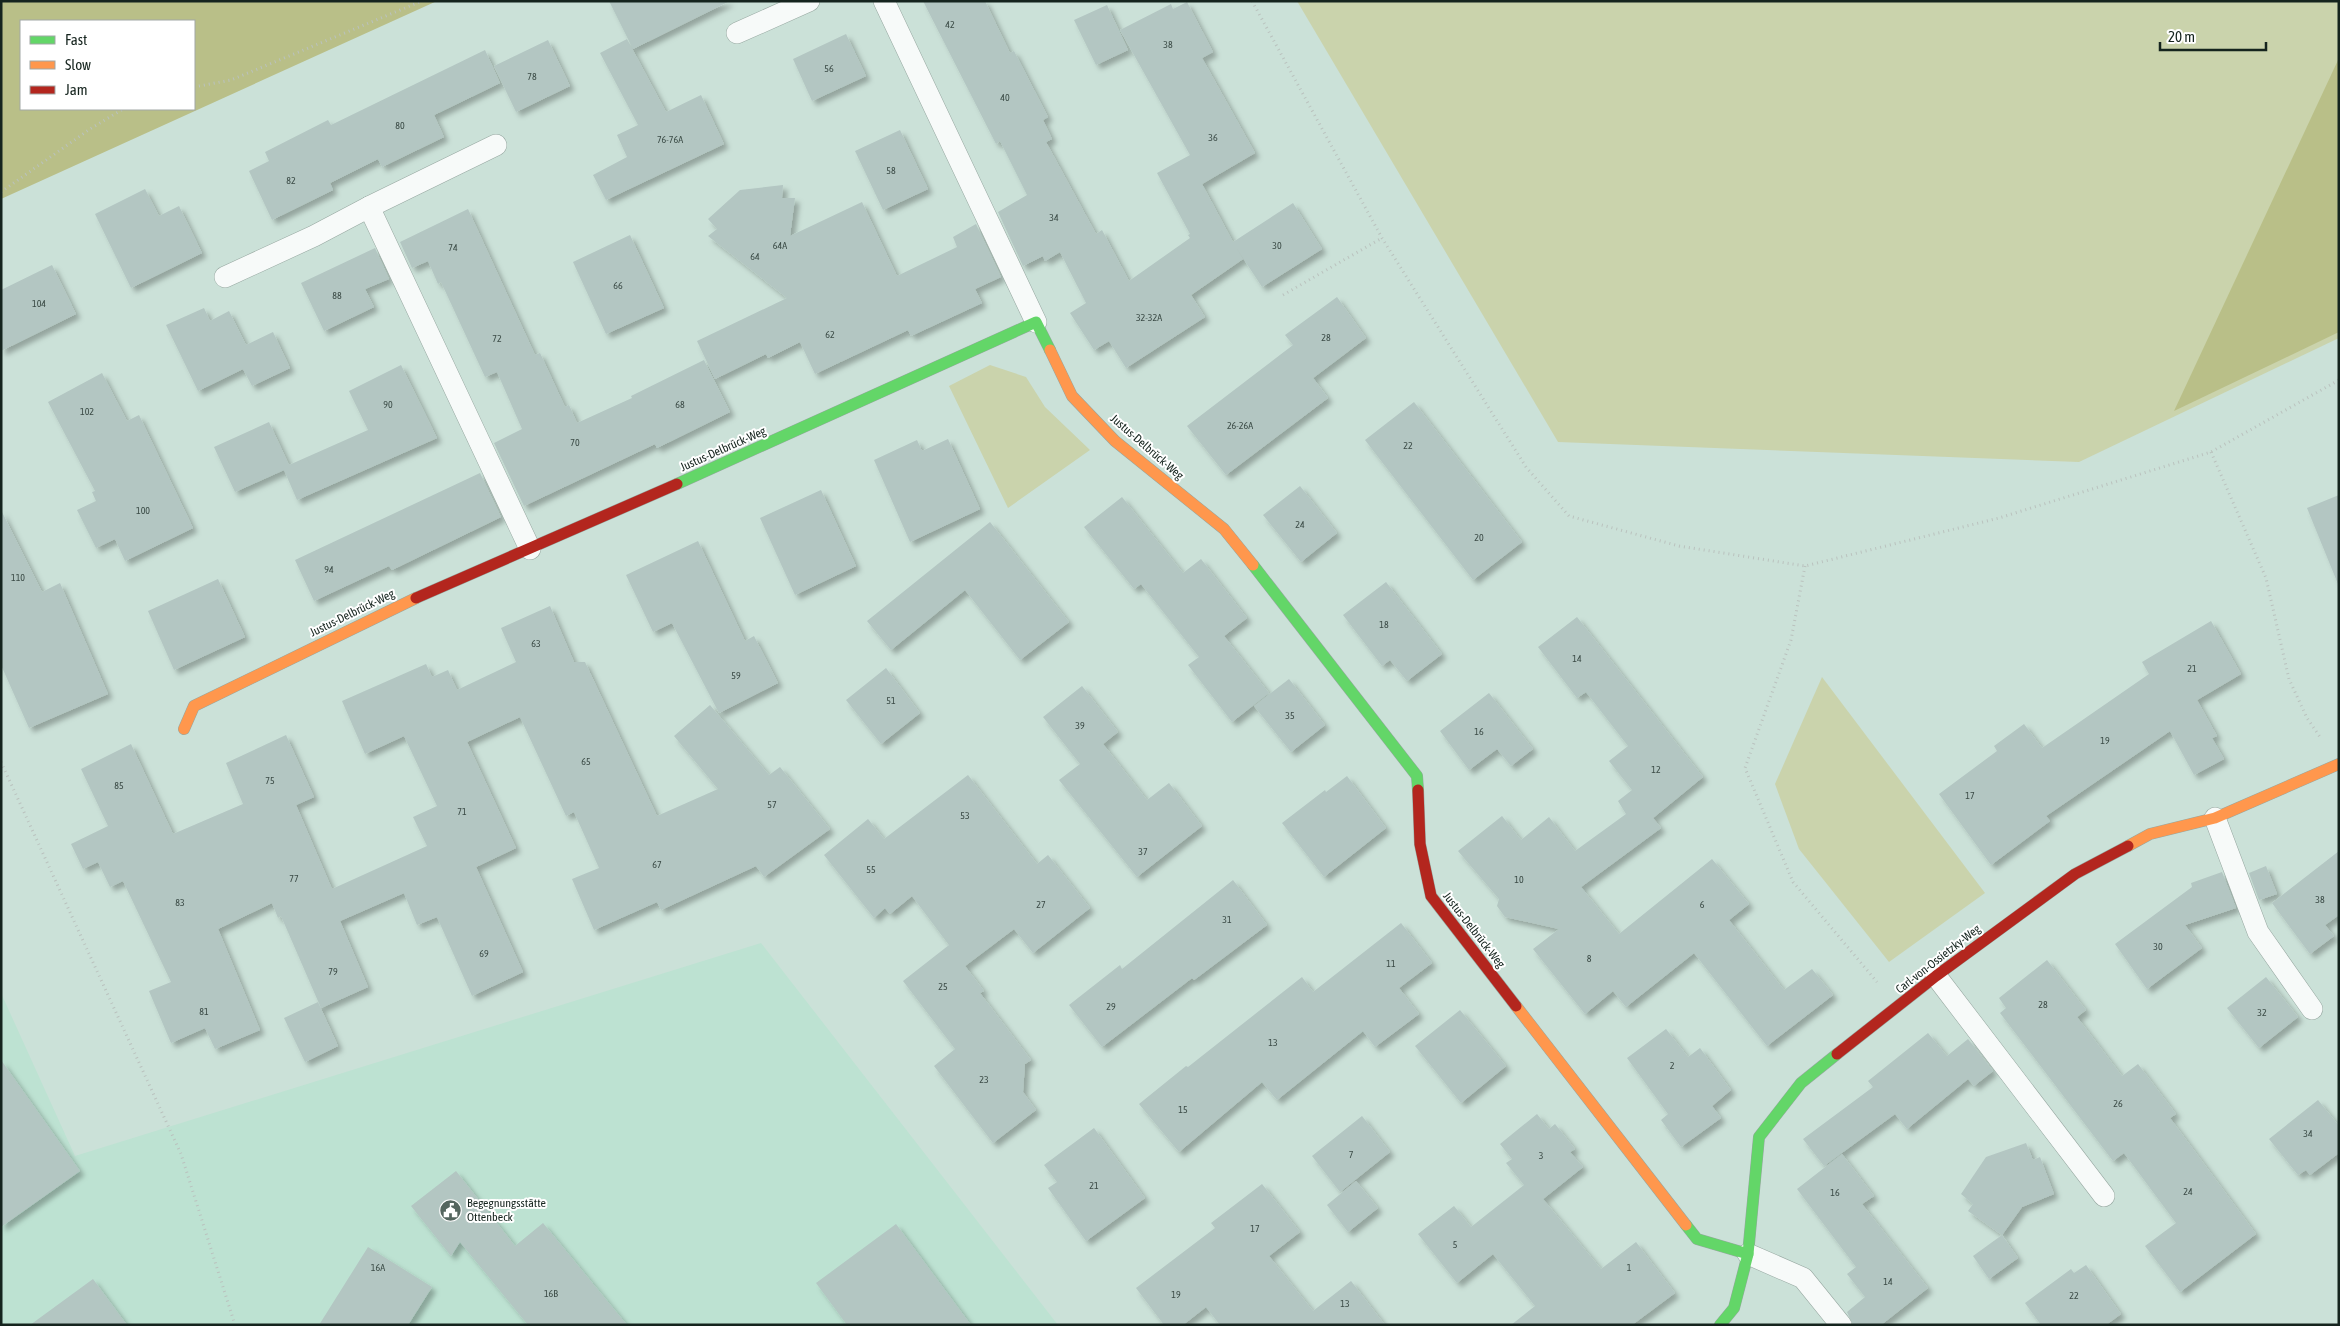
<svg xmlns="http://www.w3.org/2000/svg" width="2340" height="1326" font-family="'Asap Condensed',sans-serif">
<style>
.built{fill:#bde2d2}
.green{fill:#cad3ac}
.forest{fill:#b9bf88;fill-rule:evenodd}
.building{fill:#b3c6c2;filter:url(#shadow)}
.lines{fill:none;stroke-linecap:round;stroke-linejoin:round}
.lane-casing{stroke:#96a7a0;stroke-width:22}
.fast-casing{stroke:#96a7a0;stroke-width:12}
.slow-casing{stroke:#96a7a0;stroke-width:12}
.jam-casing{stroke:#96a7a0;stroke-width:12}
.path{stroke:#bac2be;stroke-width:3;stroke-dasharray:1 4;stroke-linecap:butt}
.lane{stroke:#f7faf9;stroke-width:21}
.fast{stroke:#63d668;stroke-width:11}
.slow{stroke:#ff974d;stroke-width:11}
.jam{stroke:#b3261e;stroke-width:11}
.labels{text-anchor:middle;stroke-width:4;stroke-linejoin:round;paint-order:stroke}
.number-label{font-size:10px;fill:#3c4c47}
.street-label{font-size:12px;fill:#15241e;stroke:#fff}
.poi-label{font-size:12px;fill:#15241e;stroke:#fff;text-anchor:start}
</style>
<defs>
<filter id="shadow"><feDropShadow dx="4.5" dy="4.5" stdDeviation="2.5" flood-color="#0004"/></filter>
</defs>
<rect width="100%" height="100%" fill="#cbe1d8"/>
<polygon class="built" points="761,943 1058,1325 1,1325 1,993 75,1156"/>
<g class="green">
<polygon points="1297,1 2339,1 2339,338 2079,462 1558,442"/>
<polygon points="990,365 1026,377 1045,407 1090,450 1008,508 949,386"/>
<polygon points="1822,677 1985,893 1889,962 1799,849 1775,784"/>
</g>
<g class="forest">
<path d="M1,1H437L1,199ZM21,21H194V109H21Z"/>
<polygon points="2339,58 2339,332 2174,411"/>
</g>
<g class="building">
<polygon points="609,1 730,1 633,49"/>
<polygon points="923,1 985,1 1010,53 1014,51 1048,117 1043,120 1052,139 1046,142 1096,234 1102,230 1129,281 1190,238 1188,235 1190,234 1157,173 1190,155 1120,30 1171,4 1173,9 1187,2 1213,52 1202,58 1255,153 1202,184 1233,242 1293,203 1322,249 1262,287 1237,249 1243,259 1191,295 1205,317 1126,368 1109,341 1094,350 1070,313 1086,303 1060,252 1045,261 1043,256 1023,266 998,212 1027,195 1000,141 996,144"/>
<polygon points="1107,5 1128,50 1096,65 1074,20"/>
<polygon points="846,34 866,76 812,101 793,59"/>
<polygon points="627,39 666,112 701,95 724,144 606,200 593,175 627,157 617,135 638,125 600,53"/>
<polygon points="548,40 570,86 516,112 494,66"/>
<polygon points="485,50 500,83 434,115 444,137 382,167 378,159 330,183 333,190 272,220 249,171 269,161 265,152 328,120 331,125"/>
<polygon points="900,130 928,189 883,210 855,151"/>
<polygon points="783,185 782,198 795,198 790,236 862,202 897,276 957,247 953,237 976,224 1001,277 975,289 982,303 911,336 908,330 815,374 800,342 768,358 766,354 715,379 697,341 787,298 708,236 717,229 708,219 740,190"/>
<polygon points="145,189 159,216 179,206 202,253 131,288 95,214"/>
<polygon points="468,209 535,355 540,353 565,407 569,405 577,423 632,398 631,396 704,360 730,412 657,448 655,444 524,506 494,443 522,429 497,372 485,377 441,282 438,284 428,261 412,268 400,242"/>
<polygon points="630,235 664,308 606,334 573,262"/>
<polygon points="375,248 389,279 365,289 374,307 324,331 301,283"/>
<polygon points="52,265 76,314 1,351 1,290"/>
<polygon points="1337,297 1366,338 1313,378 1328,398 1226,475 1187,426 1293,345 1285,335"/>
<polygon points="204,308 210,321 229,311 246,345 273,332 290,368 252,386 243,369 198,391 166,325"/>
<polygon points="401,365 437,438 297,500 284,470 235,492 214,447 269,422 289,465 368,430 349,391"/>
<polygon points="102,373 127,421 139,415 193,528 125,561 115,539 96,548 77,510 96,501 92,492 95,491 48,402"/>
<polygon points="1414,402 1522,542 1473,580 1365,440"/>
<polygon points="948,439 980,509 910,542 874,460 917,440 922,451"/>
<polygon points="480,473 501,517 392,570 389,566 314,601 295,560"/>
<polygon points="1300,486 1337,533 1301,562 1263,515"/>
<polygon points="821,490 856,566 795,595 760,518"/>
<polygon points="2339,495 2339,584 2338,584 2307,508"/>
<polygon points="1122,497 1183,573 1201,559 1247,618 1224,636 1269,693 1232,722 1188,665 1199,657 1141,584 1134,589 1084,527"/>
<polygon points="1,510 42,592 60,583 108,694 29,728 1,665"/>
<polygon points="990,522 1069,622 1020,660 965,590 891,650 867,621"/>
<polygon points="698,541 745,641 754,636 778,683 719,713 672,623 653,632 626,575"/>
<polygon points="218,579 245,637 174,670 148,611"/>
<polygon points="1386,582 1442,654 1407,681 1390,660 1382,666 1343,615"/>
<polygon points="550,606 574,662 585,662 657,816 718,789 674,736 710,705 769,775 780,767 830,829 764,877 756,866 661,910 657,902 594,930 572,879 599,868 574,812 566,816 520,717 467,742 516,848 476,867 523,972 472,996 437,917 417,925 404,893 340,921 368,987 321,1008 281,916 278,918 272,903 218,929 260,1030 215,1049 205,1028 171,1043 149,991 171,982 123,881 110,887 98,862 83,869 71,844 108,826 81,769 131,744 173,834 243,804 226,763 286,735 314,797 296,805 332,889 427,846 413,817 437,806 404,736 365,754 342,701 426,664 432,677 448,670 457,690 516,662 501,628"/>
<polygon points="1577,617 1703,777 1653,818 1661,828 1581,887 1619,934 1712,859 1749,904 1729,920 1784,990 1812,969 1833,995 1767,1046 1694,953 1626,1007 1613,991 1585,1014 1533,949 1559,929 1505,917 1497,906 1499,899 1458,851 1502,816 1521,840 1549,817 1575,851 1626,814 1618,801 1632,790 1609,761 1628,746 1586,692 1577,698 1538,647"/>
<polygon points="2211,621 2241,674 2197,700 2217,736 2212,738 2224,759 2194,775 2170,731 2046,816 2050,821 1991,865 1939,794 1997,751 1994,746 2024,724 2042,748 2149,674 2142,662"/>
<polygon points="886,668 920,713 881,744 846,700"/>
<polygon points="1289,679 1325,725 1291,752 1254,706"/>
<polygon points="1082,686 1118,732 1103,744 1147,800 1169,783 1202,826 1137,877 1059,780 1080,764 1043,717"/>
<polygon points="1489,693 1533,749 1511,766 1497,749 1469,770 1440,731"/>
<polygon points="968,775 1037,864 1048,855 1090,908 1033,953 1014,929 965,966 984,991 980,993 1031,1060 1025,1064 1023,1092 1036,1110 993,1143 934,1066 955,1049 903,981 949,945 961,961 912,896 890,914 885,908 874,918 824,855 868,819 884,839"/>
<polygon points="1347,776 1386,828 1324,877 1282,823 1325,790 1326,792"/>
<polygon points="2339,851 2339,915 2325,925 2334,936 2310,954 2272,903"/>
<polygon points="2266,866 2277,894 2259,900 2249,873"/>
<polygon points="2222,872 2236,908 2185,925 2202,948 2147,989 2115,944 2192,887 2191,883"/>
<polygon points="1233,880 1267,925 1194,980 1192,978 1102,1047 1069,1005 1120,965 1122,969"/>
<polygon points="1401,923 1432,963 1399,988 1419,1014 1375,1047 1363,1031 1277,1100 1262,1082 1179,1152 1139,1104 1186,1066 1188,1067 1302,977 1313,992"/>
<polygon points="2047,960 2086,1010 2077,1017 2122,1076 2138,1064 2176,1114 2170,1118 2256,1234 2180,1292 2145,1246 2176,1223 2124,1153 2113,1161 2000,1013 2006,1008 1999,998"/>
<polygon points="2266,977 2298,1017 2259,1048 2227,1008"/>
<polygon points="318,1002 338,1046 305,1062 284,1018"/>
<polygon points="1460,1010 1506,1066 1461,1103 1415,1046"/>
<polygon points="1666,1029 1688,1057 1700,1048 1731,1090 1712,1106 1721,1118 1681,1147 1661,1120 1668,1114 1627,1058"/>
<polygon points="1928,1033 1947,1056 1968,1039 1993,1071 1974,1086 1968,1079 1907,1129 1895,1114 1824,1166 1803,1139 1873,1087 1868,1081"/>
<polygon points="1,1060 80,1171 1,1227"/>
<polygon points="2318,1100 2339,1126 2339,1153 2310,1175 2306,1170 2298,1175 2269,1139"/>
<polygon points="1537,1114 1549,1129 1555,1124 1575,1149 1570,1152 1583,1167 1543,1199 1601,1269 1636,1242 1675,1293 1632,1325 1511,1325 1535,1306 1493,1254 1457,1283 1418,1234 1454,1206 1471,1227 1524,1185 1506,1163 1512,1159 1500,1144"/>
<polygon points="1362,1116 1390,1152 1340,1192 1312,1156"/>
<polygon points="1094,1128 1145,1198 1086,1241 1048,1188 1057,1182 1044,1165"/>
<polygon points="2026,1143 2033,1160 2040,1157 2054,1194 2022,1207 2002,1235 1968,1211 1973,1204 1961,1194 1986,1157"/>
<polygon points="1842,1154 1874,1196 1862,1204 1928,1288 1881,1325 1853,1325 1847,1312 1865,1297 1847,1274 1856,1267 1797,1189"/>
<polygon points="456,1171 515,1246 543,1223 627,1325 528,1325 460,1242 451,1256 411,1206"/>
<polygon points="1356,1181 1378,1208 1348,1232 1327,1205"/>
<polygon points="1262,1184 1300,1232 1269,1256 1313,1311 1351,1281 1385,1325 1220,1325 1206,1307 1183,1325 1164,1325 1136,1288 1215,1228 1211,1223"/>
<polygon points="896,1224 971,1325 847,1325 816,1283"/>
<polygon points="2002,1235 2018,1258 1989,1279 1973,1256"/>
<polygon points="368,1247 432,1287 408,1325 319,1325"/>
<polygon points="2086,1265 2121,1314 2106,1325 2041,1325 2025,1303 2071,1269 2074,1273"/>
<polygon points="93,1279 127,1325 30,1325"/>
</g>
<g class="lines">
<defs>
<g id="lane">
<polyline points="884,1 1036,322"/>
<polyline points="737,33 809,1"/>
<polyline points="496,145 369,207 530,549"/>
<polyline points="225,277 314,236 369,207"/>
<polyline points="2215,818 2258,932 2312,1009"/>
<polyline points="1936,976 2104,1196"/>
<polyline points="1748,1254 1803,1278 1841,1325"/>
</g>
<g id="fast">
<polyline points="677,484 1036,322 1050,350"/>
<polyline points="1253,565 1417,776 1418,790"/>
<polyline points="1686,1225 1697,1239 1748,1254"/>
<polyline points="1720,1325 1734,1308 1748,1254 1759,1137 1801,1083 1837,1054"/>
</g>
<g id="slow">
<polyline points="1050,350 1072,396 1115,441 1224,529 1253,565"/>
<polyline points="184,729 194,706 416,598"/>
<polyline points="2128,846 2150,834 2215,818 2339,764"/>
<polyline points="1516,1006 1686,1225"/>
</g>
<g id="jam">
<polyline points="416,598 677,484"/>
<polyline points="1418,790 1420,844 1431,896 1516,1006"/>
<polyline points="1837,1054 1936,976 2075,874 2128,846"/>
</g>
</defs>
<use href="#lane" class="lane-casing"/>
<use href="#fast" class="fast-casing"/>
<use href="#slow" class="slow-casing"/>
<use href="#jam" class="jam-casing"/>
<g class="path">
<polyline points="1252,1 1382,238 1526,467 1569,516 1679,546 1805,566 1999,518 2211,452 2339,380"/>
<polyline points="194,87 231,80 422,1"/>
<polyline points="1,192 90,129 123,109"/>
<polyline points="1283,295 1382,238"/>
<polyline points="2211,452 2266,578 2289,679 2307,718 2320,737"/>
<polyline points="1805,566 1791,640 1745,768 1793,882 1877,982"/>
<polyline points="1,762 181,1154 235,1325"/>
</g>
<use href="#lane" class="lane"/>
<use href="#fast" class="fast"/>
<use href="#slow" class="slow"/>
<use href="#jam" class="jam"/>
</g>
<defs>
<symbol id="civic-disc" viewBox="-11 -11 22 22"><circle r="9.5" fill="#55665f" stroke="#fff"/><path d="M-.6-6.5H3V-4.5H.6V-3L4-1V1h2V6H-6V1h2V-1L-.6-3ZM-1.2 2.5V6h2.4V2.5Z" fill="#fff"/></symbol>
</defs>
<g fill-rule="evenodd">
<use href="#civic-disc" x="438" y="1198" width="25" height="25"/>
</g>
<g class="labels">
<g class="number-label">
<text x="950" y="28">42</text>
<text x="1168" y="48">38</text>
<text x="829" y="72">56</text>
<text x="532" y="80">78</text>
<text x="1005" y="101">40</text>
<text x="400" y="129">80</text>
<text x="1213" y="141">36</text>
<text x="670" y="143">76-76A</text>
<text x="891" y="174">58</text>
<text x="291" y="184">82</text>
<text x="1054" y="221">34</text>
<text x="780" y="249">64A</text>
<text x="1277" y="249">30</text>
<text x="453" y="251">74</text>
<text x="755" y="260">64</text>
<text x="618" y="289">66</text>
<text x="337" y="299">88</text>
<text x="39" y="307">104</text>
<text x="1149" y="321">32-32A</text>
<text x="830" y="338">62</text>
<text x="1326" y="341">28</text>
<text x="497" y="342">72</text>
<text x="388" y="408">90</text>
<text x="680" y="408">68</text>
<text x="87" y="415">102</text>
<text x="1240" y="429">26-26A</text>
<text x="575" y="446">70</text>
<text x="1408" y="449">22</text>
<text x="143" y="514">100</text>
<text x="1300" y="528">24</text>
<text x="1479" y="541">20</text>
<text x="329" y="573">94</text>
<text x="18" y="581">110</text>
<text x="1384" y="628">18</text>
<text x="536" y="647">63</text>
<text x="1577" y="662">14</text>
<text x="2192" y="672">21</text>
<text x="736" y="679">59</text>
<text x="891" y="704">51</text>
<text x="1290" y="719">35</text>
<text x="1080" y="729">39</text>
<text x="1479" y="735">16</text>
<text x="2105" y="744">19</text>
<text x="586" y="765">65</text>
<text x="1656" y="773">12</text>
<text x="270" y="784">75</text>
<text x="119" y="789">85</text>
<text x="1970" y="799">17</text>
<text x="772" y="808">57</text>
<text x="462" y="815">71</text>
<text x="965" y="819">53</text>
<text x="1143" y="855">37</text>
<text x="657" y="868">67</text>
<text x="871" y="873">55</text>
<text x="294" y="882">77</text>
<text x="1519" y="883">10</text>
<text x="2320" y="903">38</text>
<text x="180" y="906">83</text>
<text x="1041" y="908">27</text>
<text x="1702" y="908">6</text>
<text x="1227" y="923">31</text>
<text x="2158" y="950">30</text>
<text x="484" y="957">69</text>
<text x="1589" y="962">8</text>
<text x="1391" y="967">11</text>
<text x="333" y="975">79</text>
<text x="943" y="990">25</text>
<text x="2043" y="1008">28</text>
<text x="1111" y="1010">29</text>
<text x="204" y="1015">81</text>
<text x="2262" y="1016">32</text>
<text x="1273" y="1046">13</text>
<text x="1672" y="1069">2</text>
<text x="984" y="1083">23</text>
<text x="2118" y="1107">26</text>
<text x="1183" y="1113">15</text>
<text x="2308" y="1137">34</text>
<text x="1351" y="1158">7</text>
<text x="1541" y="1159">3</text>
<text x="1094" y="1189">21</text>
<text x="2188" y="1195">24</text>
<text x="1835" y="1196">16</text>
<text x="1255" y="1232">17</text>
<text x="1455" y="1248">5</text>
<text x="378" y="1271">16A</text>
<text x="1629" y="1271">1</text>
<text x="1888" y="1285">14</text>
<text x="551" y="1297">16B</text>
<text x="1176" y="1298">19</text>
<text x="2074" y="1299">22</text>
<text x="1345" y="1307">13</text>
</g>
<g class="street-label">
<text transform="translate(1147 447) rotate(41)" y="4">Justus-Delbrück-Weg</text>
<text transform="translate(723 449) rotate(-24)" y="4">Justus-Delbrück-Weg</text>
<text transform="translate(352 613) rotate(-26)" y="4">Justus-Delbrück-Weg</text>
<text transform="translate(1474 930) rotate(52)" y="4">Justus-Delbrück-Weg</text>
<text transform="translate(1938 959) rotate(-38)" y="4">Carl-von-Ossietzky-Weg</text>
</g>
<g class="poi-label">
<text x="467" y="1207">Begegnungsstätte<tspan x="467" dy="14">Ottenbeck</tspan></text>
</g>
</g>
<rect width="2340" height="1326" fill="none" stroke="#15241e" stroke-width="5"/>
<rect x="20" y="20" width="175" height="90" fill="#ffffff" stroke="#a1a7a5"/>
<rect x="30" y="36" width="25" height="8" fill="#63d668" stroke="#a1a7a5"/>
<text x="65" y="45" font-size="15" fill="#15241e">Fast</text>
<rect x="30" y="61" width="25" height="8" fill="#ff974d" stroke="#a1a7a5"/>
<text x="65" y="70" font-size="15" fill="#15241e">Slow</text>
<rect x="30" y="86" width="25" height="8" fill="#b3261e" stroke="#a1a7a5"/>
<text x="65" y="95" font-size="15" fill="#15241e">Jam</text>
<path d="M2160 42v8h106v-8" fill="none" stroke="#15241e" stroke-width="2.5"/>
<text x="2168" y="42" font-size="15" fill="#15241e" stroke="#ffffff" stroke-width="4" paint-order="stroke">20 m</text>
</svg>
